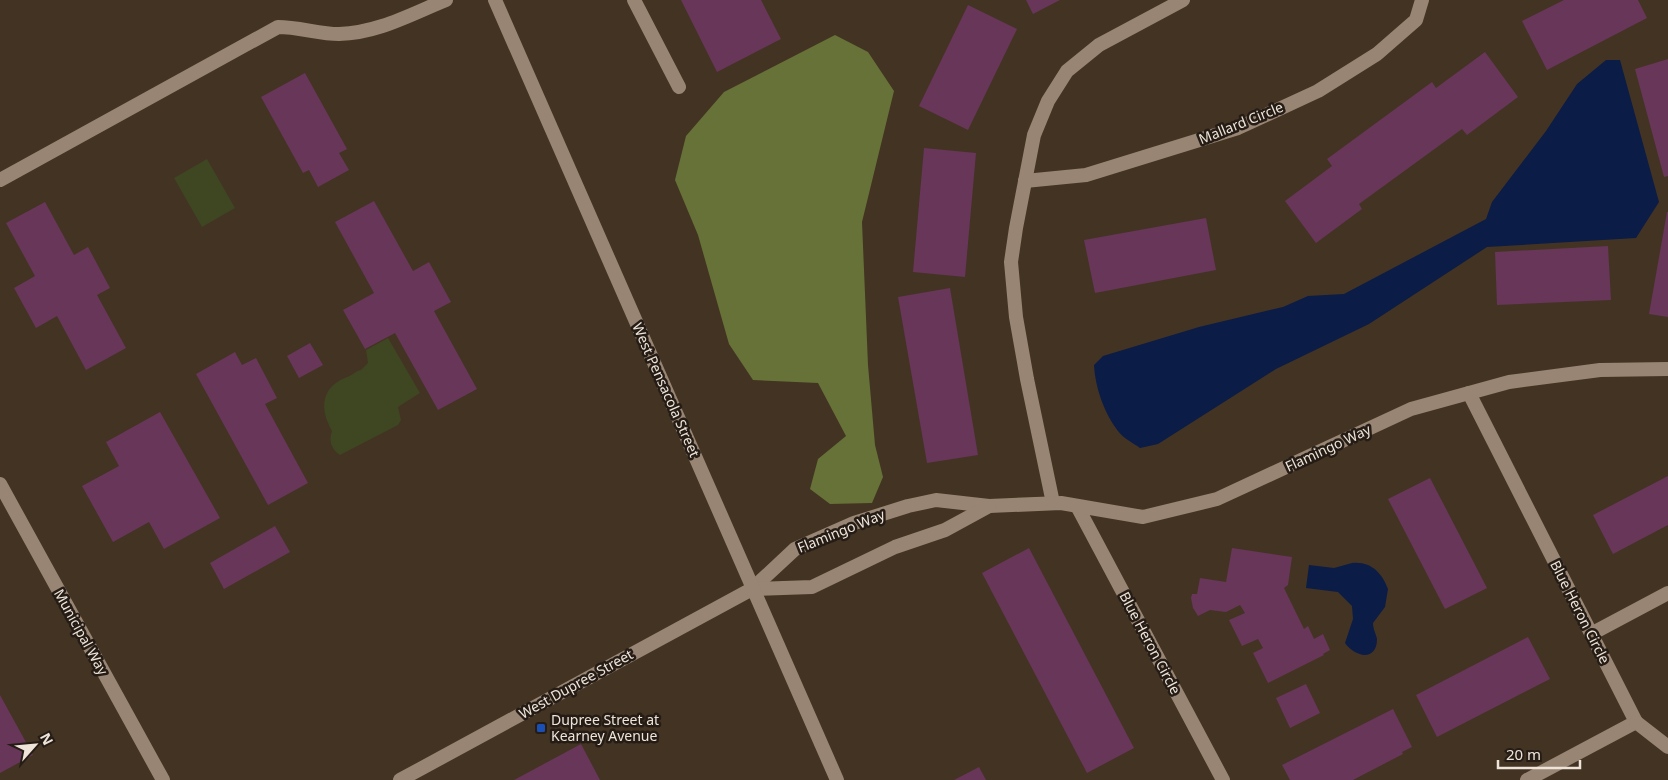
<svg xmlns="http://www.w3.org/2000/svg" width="1668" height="780" font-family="'Noto Sans',sans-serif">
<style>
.green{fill:#3f4622}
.forest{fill:#667237}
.water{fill:#0b1c47}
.building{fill:#673659}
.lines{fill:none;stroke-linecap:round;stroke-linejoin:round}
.service{stroke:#988573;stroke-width:14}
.tertiary{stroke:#988573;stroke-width:14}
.secondary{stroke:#988573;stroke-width:14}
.transit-dot{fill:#1a4fb4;stroke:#241c15;stroke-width:2}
.labels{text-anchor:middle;stroke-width:5;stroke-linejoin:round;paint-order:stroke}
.street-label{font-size:14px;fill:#eee4d9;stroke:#241c15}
.poi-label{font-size:14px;fill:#eee4d9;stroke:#241c15;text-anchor:start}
</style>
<rect width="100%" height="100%" fill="#433323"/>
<g class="green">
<polygon points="207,159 235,208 202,227 174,178"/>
<path d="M388,338L420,393L398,407L401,420L398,425L340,455C332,450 328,441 332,431C319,408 321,387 347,377C353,375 355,371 361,370L368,363L366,350Z"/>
</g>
<polygon class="forest" points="835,35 868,52 894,91 862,222 868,365 875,445 883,477 872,503 830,504 810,489 818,459 846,436 818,383 753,380 729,344 698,235 675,180 686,136 724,92"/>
<g class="water">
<path d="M1606,60H1620L1659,202L1636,238L1487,247L1369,324L1276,369L1158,444L1140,448C1133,443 1123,438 1118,431C1104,413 1095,387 1094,365L1103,356L1199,327L1283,307L1308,296L1344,294L1486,219L1492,202L1546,131L1577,84Z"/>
<path d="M1352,563C1371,561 1382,573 1388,589L1385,607L1373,623C1373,629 1376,634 1377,639C1377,661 1356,658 1345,643L1353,619L1352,606L1338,592L1306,588L1309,565L1334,568Z"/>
</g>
<g class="building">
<polygon points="681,0 761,0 781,39 717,72"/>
<polygon points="1026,0 1060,0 1033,14"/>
<polygon points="1564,0 1638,0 1647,18 1547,70 1522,21"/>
<polygon points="968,5 1017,29 968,130 919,106"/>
<polygon points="1485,52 1518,97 1467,135 1462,129 1359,204 1362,209 1316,243 1285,201 1332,166 1327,159 1432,82 1436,88"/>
<polygon points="1668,59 1668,176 1664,177 1635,69"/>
<polygon points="305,73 347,149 339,153 349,170 318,187 309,170 303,173 261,97"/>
<polygon points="924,148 976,153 965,277 913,272"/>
<polygon points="374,201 413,271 429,262 451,302 434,311 477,389 438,410 395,333 365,349 343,310 374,293 335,222"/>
<polygon points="45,202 74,255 88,247 110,288 97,295 126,348 86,370 57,316 36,328 14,288 35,276 6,223"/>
<polygon points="1667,212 1668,212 1668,317 1649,314"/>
<polygon points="1206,218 1216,270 1095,293 1084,240"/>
<polygon points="1608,246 1611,300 1497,305 1495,252"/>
<polygon points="950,288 978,455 927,463 898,297"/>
<polygon points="310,343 323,365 299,378 287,356"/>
<polygon points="235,352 242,365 256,358 277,398 265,404 308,483 268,505 196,374"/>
<polygon points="160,412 220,518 164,549 149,522 113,542 82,486 119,466 106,442"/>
<polygon points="1668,476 1668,525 1613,554 1593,515"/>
<polygon points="1430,478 1487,588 1445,609 1388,499"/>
<polygon points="275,526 290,552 224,589 210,563"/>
<polygon points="1029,548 1134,748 1087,773 982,573"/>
<polygon points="1232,548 1292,557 1288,585 1284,588 1304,629 1308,626 1314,639 1323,634 1330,650 1323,654 1324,655 1268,683 1253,653 1263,648 1258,639 1242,646 1229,620 1245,613 1240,605 1226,612 1210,610 1198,616 1193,608 1191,598 1192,594 1197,594 1200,578 1226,582"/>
<polygon points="1528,637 1550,679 1437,737 1416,695"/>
<polygon points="1306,684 1320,713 1290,728 1276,698"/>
<polygon points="0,695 33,755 0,773"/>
<polygon points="1393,709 1412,747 1402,752 1403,754 1353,780 1290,780 1282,765"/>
<polygon points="581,744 600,780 514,780"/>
<polygon points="979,767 986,780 954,780"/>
</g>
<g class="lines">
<g class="service">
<polyline points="634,0 679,87"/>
<path d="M0,180L278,27C299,27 319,34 339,34C378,33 411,14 446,0"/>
<polyline points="1025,181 1086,175 1238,128 1318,91 1377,54 1416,20 1422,0"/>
<polyline points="1469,393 1636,722 1527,780"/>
<polyline points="1053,503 1027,379 1016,317 1011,262 1016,228 1034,135 1048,101 1067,71 1099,45 1183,0"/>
<polyline points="1077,506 1223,780"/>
<polyline points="752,589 795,549 854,523 908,506 936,500 989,506 1061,503 1143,517 1217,499 1411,409 1509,382 1600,370 1668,369"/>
<polyline points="752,589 812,587 895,547 945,530 989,506"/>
<polyline points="1591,634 1668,593"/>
<polyline points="1636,722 1668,747"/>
</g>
<g class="tertiary">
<polyline points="0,484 163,780"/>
<polyline points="400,780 752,589"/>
</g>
<polyline class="secondary" points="495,0 837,780"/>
</g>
<rect class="transit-dot" x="536" y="723" width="10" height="10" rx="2.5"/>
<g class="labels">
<g class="street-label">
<text transform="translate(1241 123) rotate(-22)" y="5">Mallard Circle</text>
<text transform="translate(666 390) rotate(66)" y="5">West Pensacola Street</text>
<text transform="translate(1328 448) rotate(-25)" y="5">Flamingo Way</text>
<text transform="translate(841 531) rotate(-22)" y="5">Flamingo Way</text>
<text transform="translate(1580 612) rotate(63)" y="5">Blue Heron Circle</text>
<text transform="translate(81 632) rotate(61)" y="5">Municipal Way</text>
<text transform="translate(1150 643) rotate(62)" y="5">Blue Heron Circle</text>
<text transform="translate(576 684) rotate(-29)" y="5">West Dupree Street</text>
</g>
<g class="poi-label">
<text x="551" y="725">Dupree Street at<tspan x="551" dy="16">Kearney Avenue</tspan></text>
</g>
</g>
<g transform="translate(35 745) rotate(63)" stroke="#241c15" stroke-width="4" paint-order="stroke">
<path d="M0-4L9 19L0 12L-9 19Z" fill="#eee4d9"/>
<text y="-8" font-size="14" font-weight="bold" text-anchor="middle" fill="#eee4d9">N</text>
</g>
<path d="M1498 760v8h82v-8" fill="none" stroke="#eee4d9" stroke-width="2.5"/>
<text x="1506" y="760" font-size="15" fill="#eee4d9" stroke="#241c15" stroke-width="4" paint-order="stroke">20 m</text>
</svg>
